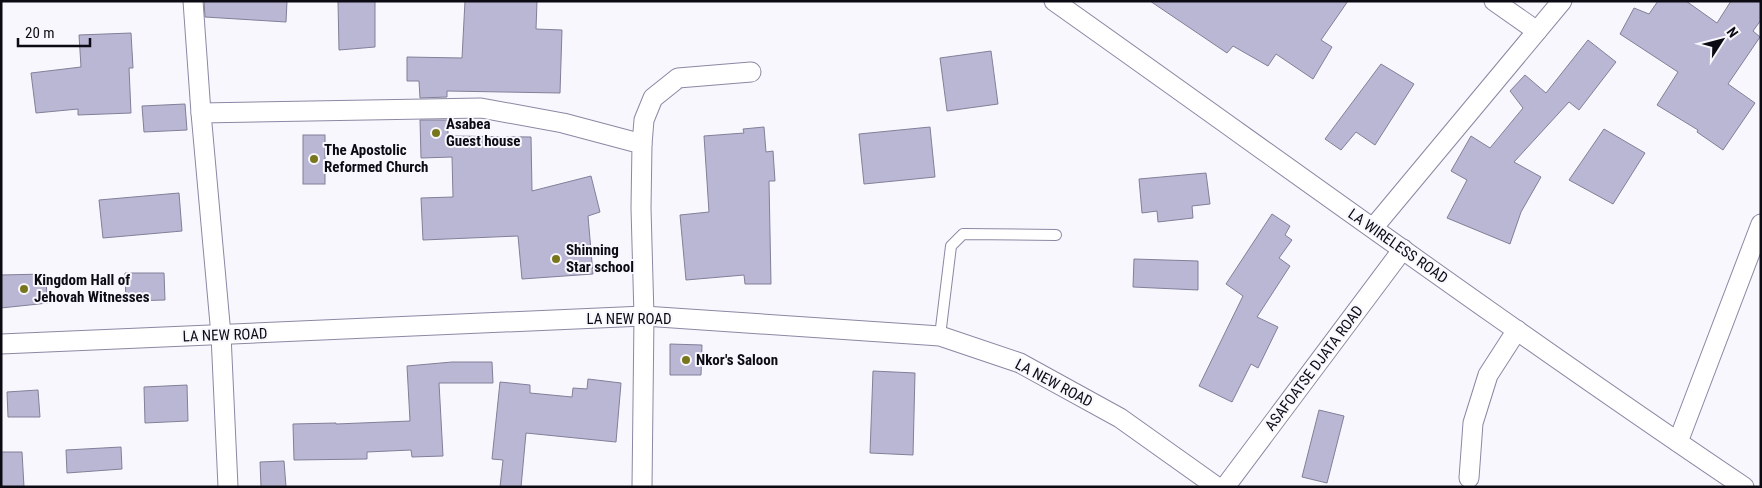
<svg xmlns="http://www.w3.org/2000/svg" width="1762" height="488" font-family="'Roboto Condensed',sans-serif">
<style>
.building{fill:#b9b7d3;stroke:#827f99}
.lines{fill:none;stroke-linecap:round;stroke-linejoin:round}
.lane-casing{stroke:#8b88a3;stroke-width:12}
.street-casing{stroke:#8b88a3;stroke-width:21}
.lane{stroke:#fff;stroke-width:10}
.street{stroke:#fff;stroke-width:19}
.poi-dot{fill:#77761d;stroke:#f7f7fd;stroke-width:2}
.labels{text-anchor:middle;stroke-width:4;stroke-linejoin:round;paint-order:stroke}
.poi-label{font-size:15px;font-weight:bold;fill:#0c0b14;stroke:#f7f7fd;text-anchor:start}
.street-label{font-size:15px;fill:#0c0b14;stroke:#f7f7fd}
</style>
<rect width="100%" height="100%" fill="#f7f7fd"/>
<g class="building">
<polygon points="204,1 287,1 286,22 205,17"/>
<polygon points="338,1 375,1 375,47 339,50"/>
<polygon points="465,1 537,1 536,29 562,30 560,93 447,91 447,97 420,98 419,81 407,81 407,57 462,58"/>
<polygon points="1150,1 1348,1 1321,40 1332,47 1313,79 1276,54 1268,66 1233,46 1227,53"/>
<polygon points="1658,1 1686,1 1717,23 1731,1 1761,1 1761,20 1753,31 1760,37 1728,84 1755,103 1723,150 1697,132 1698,130 1657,105 1678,72 1620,34 1634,8 1649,14"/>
<polygon points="131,33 133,68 129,68 131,113 78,115 78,109 36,113 31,73 81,67 79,35"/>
<polygon points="1588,40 1616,62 1579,110 1569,102 1514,162 1541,177 1521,212 1510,244 1447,218 1467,180 1451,171 1471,136 1490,148 1523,108 1510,91 1525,75 1546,93"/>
<polygon points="991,51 998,104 947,111 940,58"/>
<polygon points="1381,64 1414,84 1375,145 1356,132 1341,150 1325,139"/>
<polygon points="185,104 187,130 144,132 142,106"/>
<polygon points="420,120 448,120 448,136 531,137 532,191 591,176 600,212 588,216 593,274 522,279 518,236 423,240 421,198 453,197 452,157 421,158"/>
<polygon points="764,127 766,152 773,151 775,181 769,181 771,284 745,284 744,275 686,280 680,215 709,212 704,136 744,133 743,129"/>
<polygon points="930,127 935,177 864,184 859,134"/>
<polygon points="1604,129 1645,153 1613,204 1569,180"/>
<rect x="303" y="135" width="22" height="49"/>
<polygon points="1206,173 1210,204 1192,206 1193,218 1158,222 1157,211 1142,213 1139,179"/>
<polygon points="179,193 182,231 103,238 99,200"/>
<polygon points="1272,214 1290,226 1285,235 1292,240 1279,258 1290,266 1257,317 1278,327 1258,368 1251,364 1232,402 1199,386 1243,296 1226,284"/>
<polygon points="1134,259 1198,261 1198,290 1133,287"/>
<polygon points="125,273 164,273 165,300 126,301"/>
<polygon points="45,274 48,303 1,308 1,275"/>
<polygon points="670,344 702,345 701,375 670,375"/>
<polygon points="452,362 492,362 493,383 439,383 443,456 412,457 411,450 367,452 367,459 294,460 293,424 336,423 336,424 410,421 407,366"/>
<polygon points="873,371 915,373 913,455 870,453"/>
<polygon points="588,379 621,383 616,442 526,433 521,487 500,487 503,460 492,459 500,382 530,385 530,393 572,397 573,388 587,389"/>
<polygon points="187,385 188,421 145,423 144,387"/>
<polygon points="38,390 40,417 8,417 7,392"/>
<polygon points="1319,410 1344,416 1327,483 1302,477"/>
<polygon points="121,447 122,469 67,473 66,450"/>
<polygon points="1,452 22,452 24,487 1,487"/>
<polygon points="284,461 286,487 261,487 260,462"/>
</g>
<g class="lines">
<defs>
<polyline id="lane" points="940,336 951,246 963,234 1056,235"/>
<g id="street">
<polyline points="193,1 201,113 221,335 228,487"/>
<path d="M1054,1C1284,164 1511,330 1744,487"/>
<polyline points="1494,1 1537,31"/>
<polyline points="201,113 481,108 563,123 642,144 641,208 644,316 642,487"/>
<polyline points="642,144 644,120 653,98 678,78 751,72"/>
<polyline points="1373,228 1562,1"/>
<polyline points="1,344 644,316 940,336 1020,363 1120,418 1217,487"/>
<polyline points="1678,442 1761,224"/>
<polyline points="1469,478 1473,423 1488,375 1517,330"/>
<polyline points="1225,487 1403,249"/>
</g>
</defs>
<use href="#lane" class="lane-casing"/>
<use href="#street" class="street-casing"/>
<use href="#lane" class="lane"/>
<use href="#street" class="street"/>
</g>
<g class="poi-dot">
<circle cx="436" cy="133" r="5"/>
<circle cx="314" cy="159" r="5"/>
<circle cx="556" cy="259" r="5"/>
<circle cx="24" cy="289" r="5"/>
<circle cx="686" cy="360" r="5"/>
</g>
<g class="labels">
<g class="poi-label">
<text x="446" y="129">Asabea<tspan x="446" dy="17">Guest house</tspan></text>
<text x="324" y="155">The Apostolic<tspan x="324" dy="17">Reformed Church</tspan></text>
<text x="566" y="255">Shinning<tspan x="566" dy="17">Star school</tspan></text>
<text x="34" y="285">Kingdom Hall of<tspan x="34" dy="17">Jehovah Witnesses</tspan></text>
<text x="696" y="365">Nkor's Saloon</text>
</g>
<g class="street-label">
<text transform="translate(1398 246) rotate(35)" y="5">LA WIRELESS ROAD</text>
<text x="629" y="324">LA NEW ROAD</text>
<text transform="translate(225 335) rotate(-2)" y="5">LA NEW ROAD</text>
<text transform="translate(1314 368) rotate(-53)" y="5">ASAFOATSE DJATA ROAD</text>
<text transform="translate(1054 383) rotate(28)" y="5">LA NEW ROAD</text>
</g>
</g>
<rect width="1762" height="488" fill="none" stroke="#0c0b14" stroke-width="5"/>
<g transform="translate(1722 40) rotate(54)" stroke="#f7f7fd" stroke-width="4" paint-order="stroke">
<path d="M0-4L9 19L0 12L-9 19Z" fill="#0c0b14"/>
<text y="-8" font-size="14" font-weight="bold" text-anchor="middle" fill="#0c0b14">N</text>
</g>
<path d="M18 38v8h72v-8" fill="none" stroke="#0c0b14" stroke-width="2.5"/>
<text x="25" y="38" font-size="15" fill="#0c0b14" stroke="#f7f7fd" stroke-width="4" paint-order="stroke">20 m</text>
</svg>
